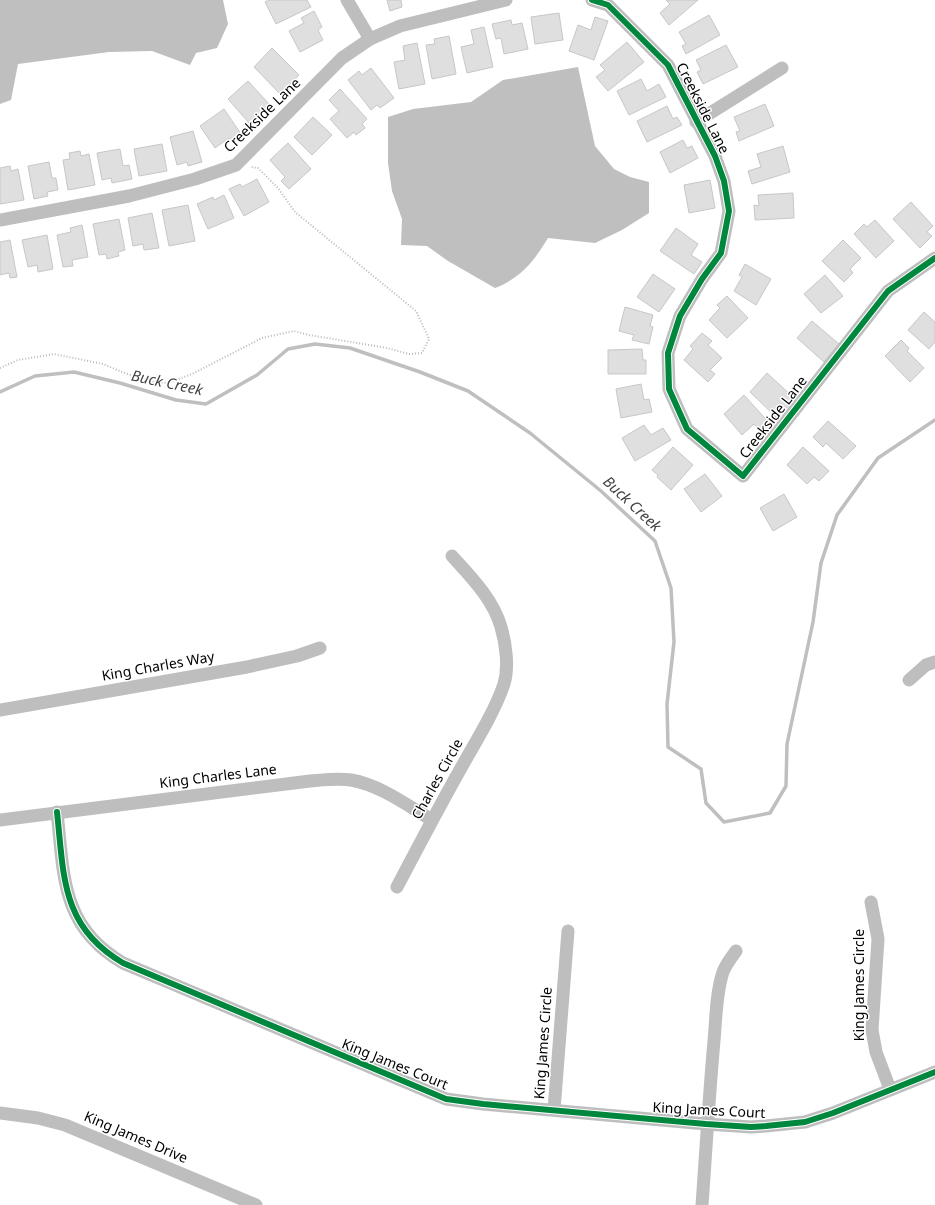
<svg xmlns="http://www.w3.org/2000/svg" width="935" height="1205" font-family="'Noto Sans',sans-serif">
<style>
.water{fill:#bfbfbf}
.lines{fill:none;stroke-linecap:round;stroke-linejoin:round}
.stream{stroke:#bfbfbf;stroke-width:3.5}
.building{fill:#dfdfdf;stroke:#c7c7c7}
.path{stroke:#b9b9b9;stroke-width:2;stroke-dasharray:1 2;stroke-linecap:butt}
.street{stroke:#bebebe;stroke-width:13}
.cycleway-casing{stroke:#fff;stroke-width:8}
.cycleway{stroke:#00873e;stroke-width:6}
.labels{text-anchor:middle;stroke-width:3;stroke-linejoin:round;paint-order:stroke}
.street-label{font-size:14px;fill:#000;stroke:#fff}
.water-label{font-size:15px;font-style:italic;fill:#444;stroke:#fff}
</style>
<rect width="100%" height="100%" fill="#fff"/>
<g class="water">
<polygon points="0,0 223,0 228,24 217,48 196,53 190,65 152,51 109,52 18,64 11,100 0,104"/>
<path d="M578,67L595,146L614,169L630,177L649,182V213L622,230L595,243L548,238C534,261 521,278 495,288L448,261L427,246L401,245L402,219L392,191L388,163V117L413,109L471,102L503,80Z"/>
</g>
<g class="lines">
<polyline class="stream" points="0,392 35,376 74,372 120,383 176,400 206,404 257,375 288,349 315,344 350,348 420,372 468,391 530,433 601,491 655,541 671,588 674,642 667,704 668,747 701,769 706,803 724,822 770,813 786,786 787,744 813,622 821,563 837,515 878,458 935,420"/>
</g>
<g class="building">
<polygon points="269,0 307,0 311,7 276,24 265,2"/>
<polygon points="387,0 401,0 402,7 390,11"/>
<polygon points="666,0 698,0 669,25 660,13 670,4"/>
<polygon points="314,11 322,27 318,30 323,40 300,52 289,31 304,23 301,18"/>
<polygon points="559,13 563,40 535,44 531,17"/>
<polygon points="709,15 720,35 686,54 682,46 686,44 679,32"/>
<polygon points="595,17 608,21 594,60 569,51 578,25 591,30"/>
<polygon points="511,20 512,25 522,23 528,49 504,54 501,38 496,39 492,24"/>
<polygon points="484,27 493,67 467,73 461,47 474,44 471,30"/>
<polygon points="449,36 456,74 432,79 426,45 435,44 434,39"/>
<polygon points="627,42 644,62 608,91 596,77 605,70 600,65"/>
<polygon points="417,43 425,84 399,89 394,62 405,60 403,46"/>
<polygon points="726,45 738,67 703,84 697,72 701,70 696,60"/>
<polygon points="272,48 299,75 280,94 254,67"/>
<polygon points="371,68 394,98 380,108 377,105 371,110 348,80 359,71 362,75"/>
<polygon points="641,79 647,91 659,84 666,97 629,115 617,91"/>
<polygon points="248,81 270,105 250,124 228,99"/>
<polygon points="340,89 367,119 362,124 365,128 356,135 354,132 347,138 330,119 339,111 329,100"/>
<polygon points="765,104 774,126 739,141 736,132 740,131 734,117"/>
<polygon points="667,106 673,119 677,117 682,125 647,142 637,121"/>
<polygon points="224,109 241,134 231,141 229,138 215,148 200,126"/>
<polygon points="313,117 332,135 312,155 294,137"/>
<polygon points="193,131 202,162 188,166 187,162 177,165 170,137"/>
<polygon points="683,140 687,148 692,146 698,158 670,173 660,152"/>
<polygon points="288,143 311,169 289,189 281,181 285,177 270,160"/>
<polygon points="162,144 167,171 139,176 134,149"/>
<polygon points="783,146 790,172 752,184 748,171 761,167 757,154"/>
<polygon points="120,149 123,166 129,165 132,179 112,183 111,178 102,180 97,153"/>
<polygon points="80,151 81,156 89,154 95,185 68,190 63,160 70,159 69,153"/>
<polygon points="49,162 52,178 56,178 58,190 47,192 48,196 34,199 28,166"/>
<polygon points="10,166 11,171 18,169 24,200 0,204 0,168"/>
<polygon points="257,179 269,202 244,216 229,189 240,184 242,187"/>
<polygon points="710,180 715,208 689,213 684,185"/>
<polygon points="793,193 794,218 755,220 754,205 759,206 758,195"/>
<polygon points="224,195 234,218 208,229 197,204 213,197 214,200"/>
<polygon points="911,202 933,226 927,232 932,236 920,248 893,219"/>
<polygon points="188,205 195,241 169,246 162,210"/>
<polygon points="152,213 159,248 144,250 143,244 133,246 128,218"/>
<polygon points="119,219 125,250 118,252 119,256 107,259 106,254 99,255 93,224"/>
<polygon points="875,220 894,241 876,258 854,234 864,224 867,227"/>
<polygon points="82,225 88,257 72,260 73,266 63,267 57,235 71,232 70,228"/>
<polygon points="676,228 698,244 691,255 702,262 694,274 660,251"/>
<polygon points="47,235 53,269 38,272 37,265 28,267 22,240"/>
<polygon points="10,240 17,277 10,278 9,273 0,275 0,242"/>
<polygon points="843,240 861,258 850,269 853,273 844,282 822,261"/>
<polygon points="745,264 771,279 756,305 734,291 742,277 739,275"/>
<polygon points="653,274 675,289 659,312 637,297"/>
<polygon points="825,275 843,296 821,313 804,294"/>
<polygon points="727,296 748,318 727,338 709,320 720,308 717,305"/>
<polygon points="625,307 653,315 650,326 653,327 649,344 632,340 634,335 619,331"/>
<polygon points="924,312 935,322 935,342 929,349 908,330"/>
<polygon points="812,321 839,344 824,362 797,338"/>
<polygon points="702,333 712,341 708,345 722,358 710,370 715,374 708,382 684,360 693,349 690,346"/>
<polygon points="901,340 909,348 907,351 924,368 910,382 885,356"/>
<polygon points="642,349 643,360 646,360 646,374 608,374 608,350"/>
<polygon points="767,373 795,399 777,418 750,392"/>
<polygon points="641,384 644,400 649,399 652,412 621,418 616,389"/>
<polygon points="744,395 771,425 762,433 754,424 742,435 724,414"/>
<polygon points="828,421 856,446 843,459 826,443 823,447 813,437"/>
<polygon points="644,425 651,435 663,428 671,440 635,461 622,438"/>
<polygon points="673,447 693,465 671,490 657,477 658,475 652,470"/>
<polygon points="803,447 829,471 819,481 814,477 807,484 787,465"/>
<polygon points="705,474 722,496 701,512 684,489"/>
<polygon points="784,494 797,517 773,531 760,508"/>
</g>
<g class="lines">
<polyline class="path" points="0,368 18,360 54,354 103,364 122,372 151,382 168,383 192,374 262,338 294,331 309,335 387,348 409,354 422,353 429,339 416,311 295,212 278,188 258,168 251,167"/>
<g class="street">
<polyline points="347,0 370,39"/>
<polyline points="592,0 608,5 668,65 715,156 724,181 729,211 721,253 702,279 680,316 668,353 669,389 687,429 743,476 888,291 935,258"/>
<polyline points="696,122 782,68"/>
<polyline points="0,220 129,196 195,179 236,165 342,58 370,39 400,26 506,0"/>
<polyline points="909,680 926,665 935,662"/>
<polyline points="0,710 247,667 297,656 320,648"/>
<path d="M57,812C64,876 61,927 123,963L446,1099L483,1104L706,1124L751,1127L766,1126L805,1122L833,1113L935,1072"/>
<path d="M0,820L310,781C323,780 337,778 351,780C380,785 407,805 432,820"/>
<path d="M397,887C418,847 439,807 461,768C476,741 494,713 504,684C509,667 506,644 501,627C493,599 471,577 452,556"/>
<polyline points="871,902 878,939 872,1030 876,1052 890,1089"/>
<polyline points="554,1110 568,931"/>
<polyline points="0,1113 38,1118 65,1125 256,1205"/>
<path d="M702,1205C706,1150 709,1096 714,1041C716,1019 716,993 723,972C726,964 731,958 736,951"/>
</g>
<defs>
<g id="cycleway">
<polyline points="592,0 608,5 668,65 715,156 724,181 729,211 721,253 702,279 680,316 668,353 669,389 687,429 743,476 888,291 935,258"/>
<path d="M57,812C64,876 61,927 123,963L446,1099L483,1104L706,1124L751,1127L766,1126L805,1122L833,1113L935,1072"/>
</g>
</defs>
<use href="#cycleway" class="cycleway-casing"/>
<use href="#cycleway" class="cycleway"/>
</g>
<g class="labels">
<g class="street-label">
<text transform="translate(703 108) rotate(63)" y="5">Creekside Lane</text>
<text transform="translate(262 115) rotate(-44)" y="5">Creekside Lane</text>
<text transform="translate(773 417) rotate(-52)" y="5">Creekside Lane</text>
<text transform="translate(158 666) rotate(-10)" y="5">King Charles Way</text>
<text transform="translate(218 776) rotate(-7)" y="5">King Charles Lane</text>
<text transform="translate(437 779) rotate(-61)" y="5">Charles Circle</text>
<text transform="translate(859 985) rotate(-90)" y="5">King James Circle</text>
<text transform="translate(543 1043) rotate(-86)" y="5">King James Circle</text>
<text transform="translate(395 1064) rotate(22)" y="5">King James Court</text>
<text transform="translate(709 1110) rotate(3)" y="5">King James Court</text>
<text transform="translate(136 1137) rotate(23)" y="5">King James Drive</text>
</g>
<g class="water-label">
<text transform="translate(167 383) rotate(12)" y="5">Buck Creek</text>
<text transform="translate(632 504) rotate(43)" y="5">Buck Creek</text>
</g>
</g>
</svg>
